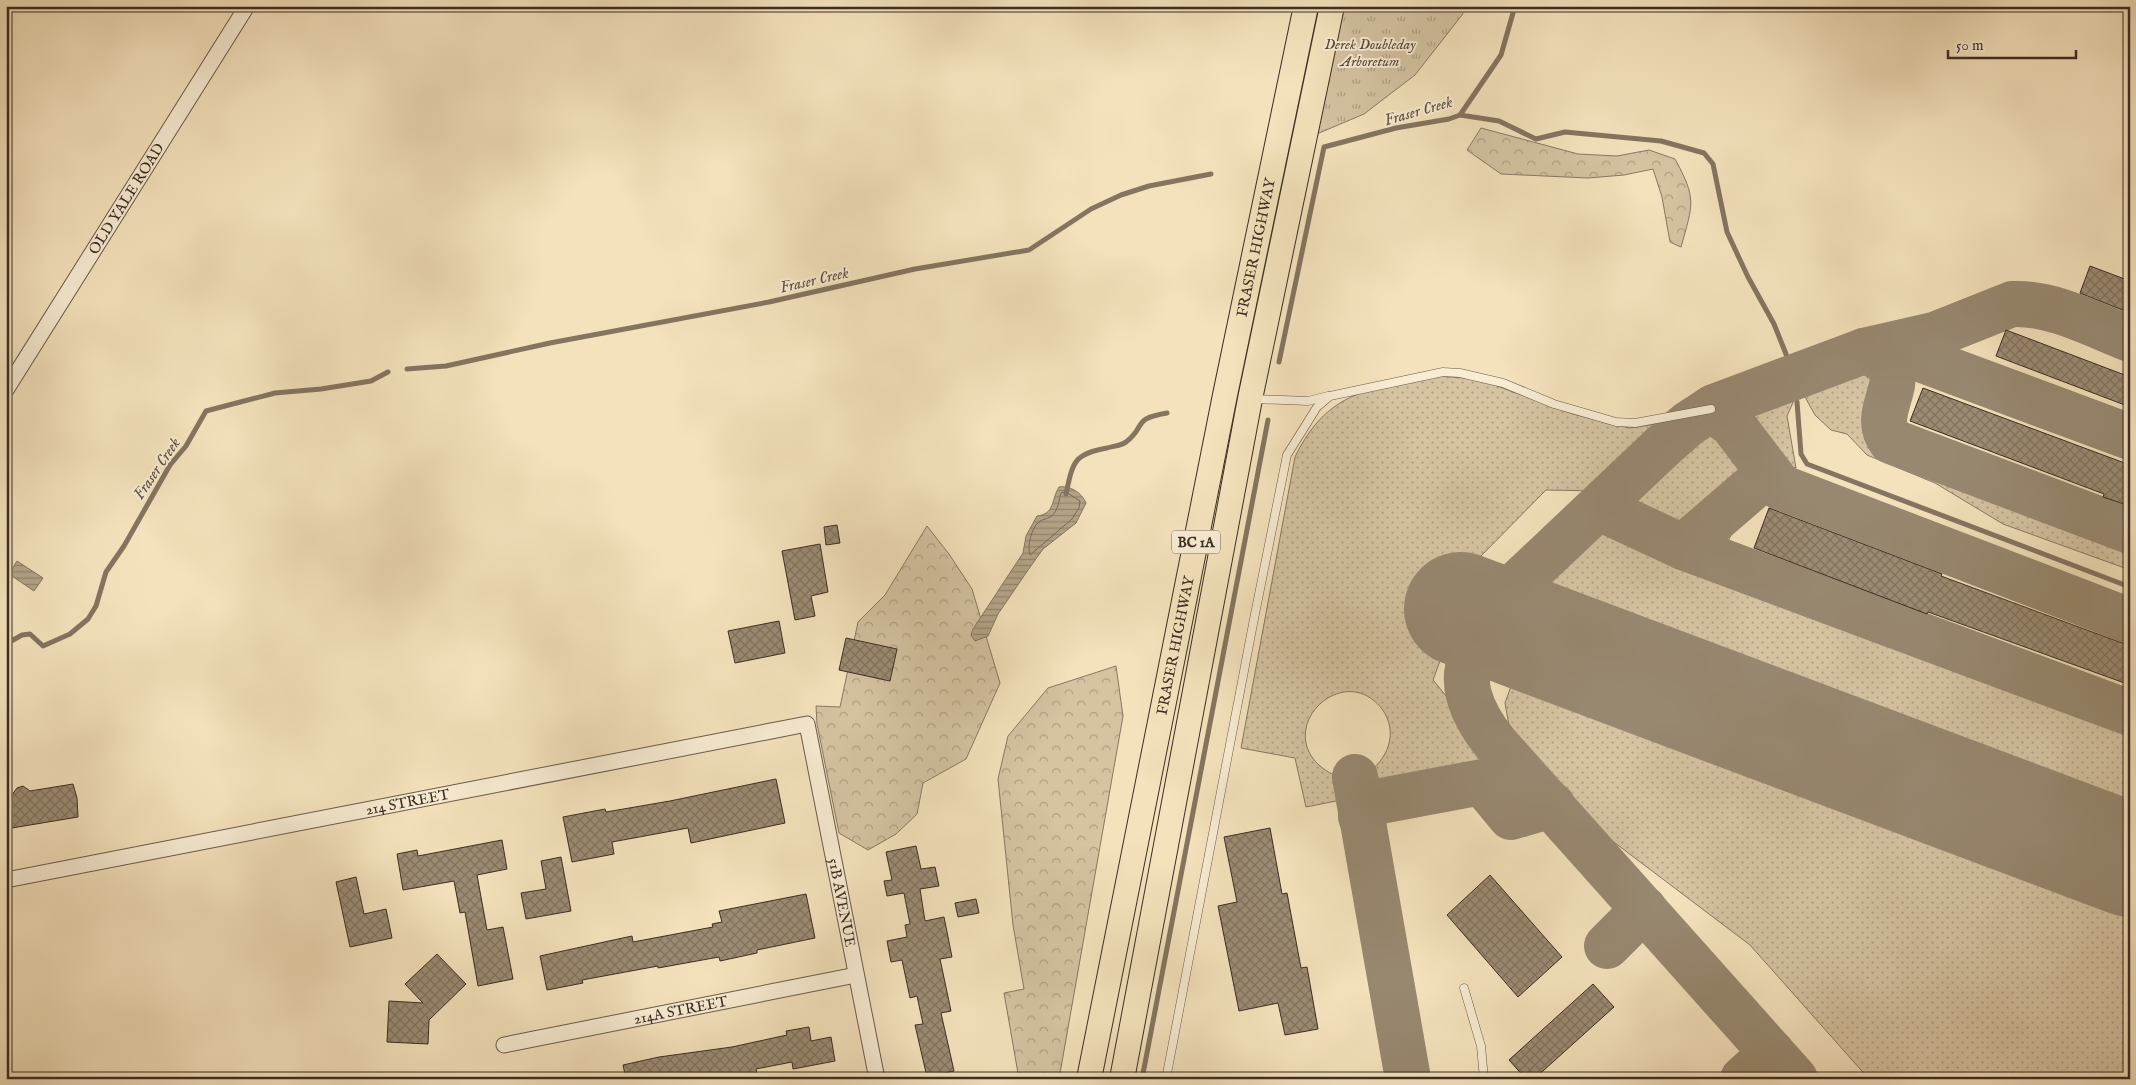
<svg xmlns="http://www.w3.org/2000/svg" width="2136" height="1085" font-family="'IM FELL English',serif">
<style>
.grass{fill:url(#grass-dots);stroke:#887862}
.forest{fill:url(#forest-crowns);stroke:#887862}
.park{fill:url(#park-tufts);stroke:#887862}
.water{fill:url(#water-rules);stroke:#857460}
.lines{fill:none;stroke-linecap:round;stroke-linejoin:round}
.shore{stroke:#786856;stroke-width:1}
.stream{stroke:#857460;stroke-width:5}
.taxiway{stroke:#988870;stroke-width:46}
.runway{stroke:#988870;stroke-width:114}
.building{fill:url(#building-cross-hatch);stroke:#3c2d23}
.lane-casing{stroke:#6a5a49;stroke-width:9}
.street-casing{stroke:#6a5a49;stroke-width:17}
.primary-casing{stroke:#3c2d23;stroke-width:26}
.lane{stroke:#f8ecd3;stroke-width:8}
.street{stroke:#f8ecd3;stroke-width:15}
.primary{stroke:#f4e2bc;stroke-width:24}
.labels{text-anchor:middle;stroke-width:4;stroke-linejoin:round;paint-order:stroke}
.shield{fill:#f8ecd3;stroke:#746658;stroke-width:1}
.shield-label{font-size:14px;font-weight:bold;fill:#3c2d23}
.park-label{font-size:15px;font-style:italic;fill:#5b4b3c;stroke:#f8ecd3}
.street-label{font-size:15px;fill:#3c2d23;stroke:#f8ecd3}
.water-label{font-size:16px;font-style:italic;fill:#605141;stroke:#f8ecd3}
</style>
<defs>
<pattern id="grass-dots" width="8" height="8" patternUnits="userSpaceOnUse" patternTransform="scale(1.25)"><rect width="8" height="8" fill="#d5c3a2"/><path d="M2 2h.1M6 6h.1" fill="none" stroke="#ae9f84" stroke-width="1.8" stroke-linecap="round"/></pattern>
<pattern id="forest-crowns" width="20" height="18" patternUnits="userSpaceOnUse" patternTransform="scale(1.25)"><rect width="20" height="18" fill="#d5c3a2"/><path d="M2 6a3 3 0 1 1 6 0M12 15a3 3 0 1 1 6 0" fill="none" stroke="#ae9f84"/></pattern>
<pattern id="park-tufts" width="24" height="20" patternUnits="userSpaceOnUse" patternTransform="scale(1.25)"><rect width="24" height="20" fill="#d5c3a2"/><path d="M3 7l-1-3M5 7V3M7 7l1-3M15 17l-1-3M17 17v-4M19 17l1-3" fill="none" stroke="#ae9f84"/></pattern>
<pattern id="water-rules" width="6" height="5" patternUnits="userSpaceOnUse" patternTransform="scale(1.25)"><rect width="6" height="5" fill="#b5a488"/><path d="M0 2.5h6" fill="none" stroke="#94866f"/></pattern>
<pattern id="building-cross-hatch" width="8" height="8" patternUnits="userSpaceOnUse" patternTransform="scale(1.25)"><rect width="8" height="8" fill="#9c8b73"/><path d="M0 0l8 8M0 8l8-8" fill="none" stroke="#80725e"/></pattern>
</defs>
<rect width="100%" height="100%" fill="#f4e2bc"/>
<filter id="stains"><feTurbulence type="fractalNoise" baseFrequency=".004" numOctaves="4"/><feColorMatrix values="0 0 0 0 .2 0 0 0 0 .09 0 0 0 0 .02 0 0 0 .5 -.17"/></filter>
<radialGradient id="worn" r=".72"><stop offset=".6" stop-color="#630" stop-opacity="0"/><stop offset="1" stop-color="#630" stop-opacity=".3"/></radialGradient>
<g class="grass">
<path d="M1864,362C1901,372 1878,398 1879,422C1879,433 1884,439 1890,447L2130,537V570L2003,524L1935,483L1867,455L1847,434L1831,430L1815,415L1805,397L1795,398L1787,416L1796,468L1772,462L1754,435L1742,410L1766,397L1851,365Z"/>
<path d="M1437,376L1478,379L1573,414L1629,428L1672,422L1601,491L1546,490L1477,560L1433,680L1497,758L1489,771L1370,790L1365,774C1388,761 1399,732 1382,709C1344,660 1275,726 1320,766C1328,773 1337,777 1347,777L1351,798L1306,807L1295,758L1241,748L1295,457C1328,389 1371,389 1437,376Z"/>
<polygon points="1704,425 1728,434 1744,454 1742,475 1682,529 1621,509 1617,500"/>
<polygon points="1729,518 1734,521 1735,526 1726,546 1720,547 1710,536 1723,519"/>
<polygon points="1603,523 2130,721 2130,829 1561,614 1546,586 1552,570 1559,560 1596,525"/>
<polygon points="1539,668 2130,889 2130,1079 1869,1079 1750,945 1590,824 1511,737 1505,703 1514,678"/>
</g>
<g class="forest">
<path d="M1481,128L1578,154L1617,156L1649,150L1675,159C1697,199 1693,204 1681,247L1670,242L1662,197L1653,169L1624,175L1588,178L1501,174L1467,150Z"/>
<polygon points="927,526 949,554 972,589 1000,683 966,759 923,783 917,814 896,834 868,850 839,833 817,724 816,706 840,707 858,622 885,595"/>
<polygon points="1116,666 1123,716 1059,1079 1019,1079 1004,993 1024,989 1013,925 998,779 1008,736 1048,688"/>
</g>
<polygon class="park" points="1333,6 1466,6 1462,15 1415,75 1364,114 1312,136"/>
<g class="water">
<path d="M1059,487C1070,485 1082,493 1086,503L1076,523L1043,549L1028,570L998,614L988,636L975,641L971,635L973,629L1023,553L1026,536L1037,516C1055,514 1051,500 1059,487Z"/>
<polygon points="17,561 43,578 34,591 9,574"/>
</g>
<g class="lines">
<path class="shore" d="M1066,492L1080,501L1079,508L1072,519L1030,555C1027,547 1031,528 1039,522C1044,518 1051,519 1055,512C1059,506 1059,499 1061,493Z"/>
<g class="stream">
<polyline points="1460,115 1499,121 1536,139 1565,132 1661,141 1704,153 1713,164 1727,232 1748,277 1774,324 1788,359"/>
<polyline points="1279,362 1324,147 1396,128 1449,119 1460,115 1501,55 1515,6"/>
<polyline points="407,369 446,366 550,343 769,302 915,269 1029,250 1091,209 1121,195 1149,186 1211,174"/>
<polyline points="1797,402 1801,454 1807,464 2130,587"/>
<path d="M1066,494C1073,461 1074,454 1107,448C1113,446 1121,446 1126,442C1147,426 1131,419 1167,413"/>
<polyline points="6,644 22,635 30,634 43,646 70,634 88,619 96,606 106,572 124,546 170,465 186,446 206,411 275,393 321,389 371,381 388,372"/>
<polyline points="1142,1079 1268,420"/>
</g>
<g class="taxiway">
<polyline points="1881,348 1920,359 2130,437"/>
<path d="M1864,351C1925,371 1865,408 1891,441L2130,531"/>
<polyline points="1711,409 1732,424 1780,487 2130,621"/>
<polyline points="1599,508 1683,547 2130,713"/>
<polyline points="1683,547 1769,473"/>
<path d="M1530,634C1510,617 1504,607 1518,583L1663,446L1688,424L1714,407L1864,351L1934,335L2012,304C2052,302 2094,325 2130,339"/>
<path d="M1530,634C1521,634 1511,632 1503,633C1494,634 1489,639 1483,644C1450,673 1474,717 1496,744L1795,1079"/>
<polyline points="1355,777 1408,1079"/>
<polyline points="1361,817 1361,810 1365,804 1482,782 1511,817 1552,805"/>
<polyline points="1607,946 1644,909"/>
<polyline points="1743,1079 1772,1053"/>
</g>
<polyline class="runway" points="1461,609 2130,860"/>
</g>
<g class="building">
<polygon points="2090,266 2130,281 2130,313 2080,293"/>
<polygon points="2006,330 2130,377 2130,407 1996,356"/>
<polygon points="1923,388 2130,465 2130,506 2103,497 2104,494 1910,421"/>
<polygon points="1769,508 1942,574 1941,576 2130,646 2130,685 1928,612 1927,614 1754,548"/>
<polygon points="837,525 840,543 826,545 824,527"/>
<polygon points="820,544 828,592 811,596 815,616 795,620 782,551"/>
<polygon points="779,621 785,653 735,663 728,631"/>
<polygon points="846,638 897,649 890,681 839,670"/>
<polygon points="776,779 785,823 691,843 688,828 612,842 614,854 572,862 563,817 605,809 606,812 670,801"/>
<polygon points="73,784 77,798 78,817 6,829 6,803 17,788 23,786 30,791"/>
<polygon points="1270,828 1282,894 1287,893 1301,968 1307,967 1318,1029 1285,1035 1278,1003 1239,1011 1218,906 1237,902 1224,837"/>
<polygon points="502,840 507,869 477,875 487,930 503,927 513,979 478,986 465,912 460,913 454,881 403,890 397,854 417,850 418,856"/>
<polygon points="916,846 921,869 935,867 939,886 920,889 925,921 944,917 952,957 940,959 951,1011 941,1013 954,1071 927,1077 915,1025 923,1024 917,996 910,998 902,960 891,962 887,941 907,937 905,925 910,924 904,893 887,896 884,881 892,880 886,852"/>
<polygon points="561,857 571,911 526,919 521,893 546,889 541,861"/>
<polygon points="1490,875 1562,957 1518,997 1447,915"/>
<polygon points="356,877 364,914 386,909 392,938 350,947 336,882"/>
<polygon points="806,894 815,938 757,950 757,953 720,961 719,957 658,968 658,966 582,980 583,983 547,990 540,956 632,936 633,942 713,927 712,924 722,922 719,911"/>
<polygon points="976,899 979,913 958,917 955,903"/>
<polygon points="437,954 466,984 429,1020 428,1044 387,1042 389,1001 423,1003 405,984"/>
<polygon points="1593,984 1614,1007 1534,1079 1526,1079 1509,1060"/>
<polygon points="809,1027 811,1041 831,1037 835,1061 793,1069 792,1062 756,1069 758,1079 626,1079 623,1065 659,1057 732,1047 787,1035 786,1031"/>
</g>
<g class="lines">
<defs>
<g id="lane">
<polyline points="1253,399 1308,401 1328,396"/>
<polyline points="1464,988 1481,1046 1484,1079"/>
<polyline points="1166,1079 1253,624 1287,455 1317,407 1330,396 1443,372 1460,373 1503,383 1554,404 1616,422 1635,423 1711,409"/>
</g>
<g id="street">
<path id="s1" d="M6,390L247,6"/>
<path id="s2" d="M6,880L807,724L877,1079"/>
<path id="s3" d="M504,1045L856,975"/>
</g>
<g id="primary">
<path id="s4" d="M1089,1079L1225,395L1306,6"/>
<polyline points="1122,1079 1250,399 1332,6"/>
</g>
</defs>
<use href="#lane" class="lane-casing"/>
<use href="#street" class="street-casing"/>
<use href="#primary" class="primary-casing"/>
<use href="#lane" class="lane"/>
<use href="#street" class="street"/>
<use href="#primary" class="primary"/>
</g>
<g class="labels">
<rect class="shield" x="1172" y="530.5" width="48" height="23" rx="4"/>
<g class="shield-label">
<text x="1196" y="547">BC 1A</text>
</g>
<g class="park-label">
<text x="1370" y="49">Derek Doubleday<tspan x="1370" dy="17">Arboretum</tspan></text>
</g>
<g class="street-label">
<text dy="5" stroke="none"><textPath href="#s1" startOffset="226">OLD YALE ROAD</textPath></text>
<text dy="5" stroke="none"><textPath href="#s4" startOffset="848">FRASER HIGHWAY</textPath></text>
<text dy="5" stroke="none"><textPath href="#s4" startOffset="442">FRASER HIGHWAY</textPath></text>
<text dy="5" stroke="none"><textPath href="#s2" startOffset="409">214 STREET</textPath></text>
<text dy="5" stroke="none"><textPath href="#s2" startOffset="998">51B AVENUE</textPath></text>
<text dy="5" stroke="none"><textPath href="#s3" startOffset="180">214A STREET</textPath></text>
</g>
<g class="water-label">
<text transform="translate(1418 110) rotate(-16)" y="6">Fraser Creek</text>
<text transform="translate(814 279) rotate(-13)" y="6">Fraser Creek</text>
<text transform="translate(156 468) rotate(-56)" y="6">Fraser Creek</text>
</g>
</g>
<rect width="2136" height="1085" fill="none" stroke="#f4e2bc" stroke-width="25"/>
<rect x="8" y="8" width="2121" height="1070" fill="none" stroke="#3c2d23" stroke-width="2.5"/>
<rect x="12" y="12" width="2111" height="1060" fill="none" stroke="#3c2d23"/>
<path d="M1948 50v8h128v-8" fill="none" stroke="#3c2d23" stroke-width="2.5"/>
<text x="1956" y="50" font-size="15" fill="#3c2d23" stroke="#f8ecd3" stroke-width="4" paint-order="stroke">50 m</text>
<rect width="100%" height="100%" filter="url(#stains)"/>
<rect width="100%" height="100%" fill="url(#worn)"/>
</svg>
